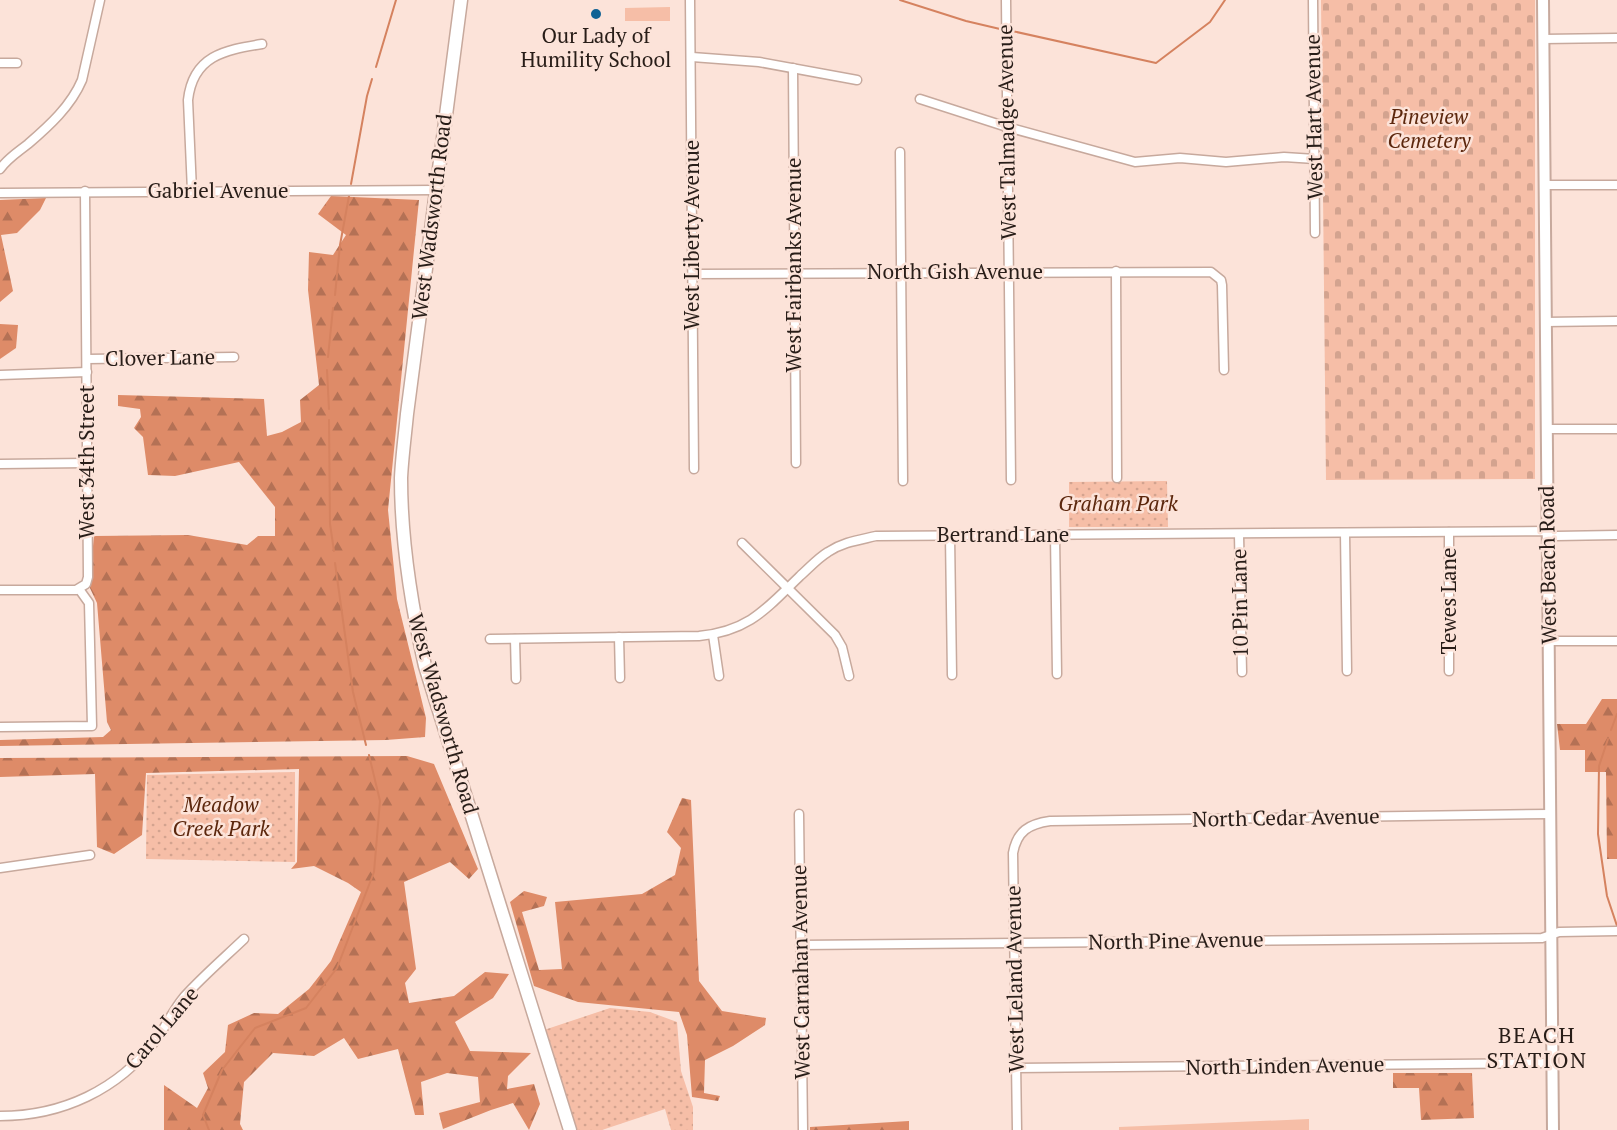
<svg xmlns="http://www.w3.org/2000/svg" width="1617" height="1130" font-family="'PT Serif',serif">
<style>
.green{fill:#f6bea7}
.forest{fill:url(#forest-firs)}
.cemetery{fill:url(#cemetery-stones)}
.park{fill:url(#park-dots)}
.lines{fill:none;stroke-linecap:round;stroke-linejoin:round}
.stream{stroke:#d5825f;stroke-width:2}
.minor-casing{stroke:#c7a99d;stroke-width:11}
.tertiary-casing{stroke:#c7a99d;stroke-width:14}
.secondary-casing{stroke:#c7a99d;stroke-width:15}
.minor{stroke:#fff;stroke-width:8}
.tertiary{stroke:#fff;stroke-width:10}
.secondary{stroke:#fff;stroke-width:12}
.poi-dot{fill:#106294;stroke:#fce3d9;stroke-width:2}
.labels{text-anchor:middle;stroke-width:5;stroke-linejoin:round;paint-order:stroke}
.poi-label{font-size:21px;fill:#281d18;stroke:#fce3d9}
.street-label{font-size:21px;fill:#281d18;stroke:#fce3d9}
.park-label{font-size:21px;font-style:italic;fill:#5c270d;stroke:#fce3d9}
.neighbourhood-label{font-size:22px;letter-spacing:1.5px;fill:#281d18;stroke:#fce3d9}
</style>
<defs>
<pattern id="forest-firs" width="22" height="20" patternUnits="userSpaceOnUse" patternTransform="scale(1.5)"><rect width="22" height="20" fill="#de8b68"/><path d="M5 1l3.5 6h-7zM16 11l3.5 6h-7z" fill="#b47155"/></pattern>
<pattern id="cemetery-stones" width="16" height="16" patternUnits="userSpaceOnUse" patternTransform="scale(1.5)"><rect width="16" height="16" fill="#f6bea7"/><path d="M2 7V4a2 2 0 0 1 4 0v3zM10 15v-3a2 2 0 0 1 4 0v3z" fill="#d3a38f"/></pattern>
<pattern id="park-dots" width="8" height="8" patternUnits="userSpaceOnUse" patternTransform="scale(1.5)"><rect width="8" height="8" fill="#f6bea7"/><path d="M2 2h.1M6 6h.1" fill="none" stroke="#d3a38f" stroke-width="1.8" stroke-linecap="round"/></pattern>
</defs>
<rect width="100%" height="100%" fill="#fce3d9"/>
<g class="green">
<polygon points="670,7 670,21 625,21 625,8"/>
<polygon points="1309,1119 1309,1130 1119,1130 1119,1127"/>
</g>
<g class="forest">
<polygon points="331,196 419,200 388,510 397,599 426,718 425,737 386,740 0,746 0,740 103,737 111,730 107,722 97,603 89,586 94,536 188,535 247,545 258,536 275,536 275,507 239,462 175,476 148,475 143,437 134,428 141,417 140,409 118,406 118,395 264,399 267,436 282,432 301,422 300,400 319,385 308,290 309,252 333,255 346,235 318,214"/>
<polygon points="46,198 40,210 17,233 1,235 13,291 0,302 0,200"/>
<polygon points="0,324 18,325 16,348 0,359"/>
<polygon points="1602,699 1617,699 1617,859 1607,859 1606,772 1585,772 1585,750 1560,750 1557,724 1586,724"/>
<polygon points="407,756 434,764 478,869 469,879 450,862 404,882 416,969 405,983 409,1003 454,996 485,972 509,974 493,998 455,1022 470,1051 531,1053 508,1076 507,1089 534,1084 540,1104 529,1130 513,1103 491,1110 443,1129 439,1113 480,1102 478,1077 447,1073 421,1082 424,1115 415,1115 398,1049 358,1059 344,1038 314,1056 273,1053 244,1082 240,1124 243,1130 164,1130 164,1085 197,1108 208,1088 203,1073 225,1052 228,1025 254,1013 278,1014 309,989 331,961 361,892 348,883 314,866 291,869 297,862 299,769 146,773 142,835 114,854 97,847 95,774 0,777 0,758"/>
<polygon points="682,798 691,800 699,981 722,1011 766,1018 765,1025 733,1046 705,1060 704,1093 720,1096 718,1101 692,1097 687,1035 679,1012 578,1002 534,986 510,902 524,891 547,897 544,906 522,912 539,970 562,969 555,902 642,894 675,875 681,848 667,832"/>
<polygon points="1393,1073 1472,1073 1474,1118 1421,1120 1419,1088 1393,1088"/>
<polygon points="909,1121 909,1130 810,1130 810,1127"/>
</g>
<polygon class="cemetery" points="1321,0 1535,0 1535,479 1326,480"/>
<g class="park">
<polygon points="1167,481 1168,527 1069,527 1069,482"/>
<polygon points="295,772 295,862 146,859 147,775"/>
<polygon points="610,1008 650,1012 677,1022 681,1071 693,1107 693,1130 671,1130 665,1109 602,1130 575,1130 544,1030"/>
</g>
<g class="lines">
<g class="stream">
<polyline points="900,0 966,21 1000,29"/>
<polyline points="1012,31 1156,63 1210,22 1225,0"/>
<polyline points="376,67 396,0"/>
<polyline points="351,184 367,96 372,79"/>
<polyline points="335,295 340,245 349,196"/>
<polyline points="328,357 333,308"/>
<polyline points="327,370 329,409"/>
<polyline points="329,420 330,524 334,551"/>
<polyline points="335,563 353,692 366,745"/>
<polyline points="1611,730 1617,714"/>
<polyline points="1608,739 1599,766 1598,834 1607,896 1617,926"/>
<polyline points="209,1130 203,1115 222,1070 255,1028 306,1008 337,968 374,872 380,801 369,755"/>
</g>
<defs>
<g id="minor">
<polyline points="690,0 694,469"/>
<polyline points="1006,0 1011,480"/>
<polyline points="1313,0 1315,233"/>
<polyline points="1543,39 1617,38"/>
<polyline points="692,57 759,62 857,80"/>
<polyline points="0,63 17,63"/>
<polyline points="793,68 796,463"/>
<polyline points="920,99 1007,127 1135,162 1180,158 1226,162 1284,157 1315,159"/>
<polyline points="900,152 903,481"/>
<path d="M0,169C8,158 18,152 28,144C49,126 71,106 82,80L100,0"/>
<polyline points="1544,185 1617,185"/>
<path d="M192,191L188,100C193,56 224,50 262,44"/>
<polyline points="0,193 436,190"/>
<polyline points="1116,271 1117,478"/>
<polyline points="693,274 1211,272 1221,280 1222,285 1224,370"/>
<polyline points="1545,322 1617,321"/>
<polyline points="87,359 234,357"/>
<polyline points="0,375 87,372"/>
<polyline points="1546,429 1617,429"/>
<polyline points="0,464 87,463"/>
<polyline points="1449,532 1449,671"/>
<polyline points="1345,533 1347,671"/>
<polyline points="1055,535 1057,674"/>
<polyline points="1239,535 1242,672"/>
<polyline points="950,536 952,675"/>
<polyline points="742,543 835,635 842,647 849,676"/>
<polyline points="0,590 76,590 86,584 88,577 85,191"/>
<polyline points="713,635 719,676"/>
<polyline points="619,637 620,678"/>
<path d="M490,639L699,636C749,631 766,609 800,576C809,568 818,558 828,552C843,542 859,540 876,536L1547,531L1556,536L1617,535"/>
<polyline points="515,639 516,679"/>
<polyline points="1549,641 1617,641"/>
<polyline points="0,727 92,726 89,603 79,589"/>
<polyline points="799,814 803,1130"/>
<polyline points="0,868 90,855"/>
<polyline points="800,945 1542,938 1559,932 1617,931"/>
<polyline points="1016,1068 1553,1063"/>
<path d="M0,1116C62,1116 118,1090 156,1040C166,1026 173,1010 184,997C202,977 224,958 244,939"/>
<path d="M1017,1130L1013,853C1017,831 1029,824 1050,821L1550,814"/>
</g>
<polyline id="tertiary" points="1543,0 1553,1130"/>
<path id="secondary" d="M461,0L407,414C405,435 402,457 401,478C401,542 411,604 425,666L570,1130"/>
</defs>
<use href="#minor" class="minor-casing"/>
<use href="#tertiary" class="tertiary-casing"/>
<use href="#secondary" class="secondary-casing"/>
<use href="#minor" class="minor"/>
<use href="#tertiary" class="tertiary"/>
<use href="#secondary" class="secondary"/>
</g>
<circle class="poi-dot" cx="596" cy="14" r="6"/>
<g class="labels">
<g class="poi-label">
<text x="596" y="43">Our Lady of<tspan x="596" dy="24">Humility School</tspan></text>
</g>
<g class="street-label">
<text transform="translate(1314 117) rotate(-91)" y="7">West Hart Avenue</text>
<text transform="translate(1007 132) rotate(-91)" y="7">West Talmadge Avenue</text>
<text x="218" y="198">Gabriel Avenue</text>
<text transform="translate(432 217) rotate(-83)" y="7">West Wadsworth Road</text>
<text transform="translate(692 235) rotate(-90)" y="7">West Liberty Avenue</text>
<text transform="translate(794 265) rotate(-90)" y="7">West Fairbanks Avenue</text>
<text x="955" y="279">North Gish Avenue</text>
<text transform="translate(160 358) rotate(-1)" y="7">Clover Lane</text>
<text transform="translate(87 462) rotate(-90)" y="7">West 34th Street</text>
<text x="1003" y="542">Bertrand Lane</text>
<text transform="translate(1548 565) rotate(-91)" y="7">West Beach Road</text>
<text transform="translate(1449 601) rotate(-90)" y="7">Tewes Lane</text>
<text transform="translate(1240 603) rotate(-91)" y="7">10 Pin Lane</text>
<text transform="translate(443 714) rotate(74)" y="7">West Wadsworth Road</text>
<text transform="translate(1286 818) rotate(-1)" y="7">North Cedar Avenue</text>
<text transform="translate(1176 941) rotate(-1)" y="7">North Pine Avenue</text>
<text transform="translate(801 972) rotate(-91)" y="7">West Carnahan Avenue</text>
<text transform="translate(1015 979) rotate(-91)" y="7">West Leland Avenue</text>
<text transform="translate(162 1028) rotate(-50)" y="7">Carol Lane</text>
<text transform="translate(1285 1066) rotate(-1)" y="7">North Linden Avenue</text>
</g>
<g class="park-label">
<text x="1429" y="124">Pineview<tspan x="1429" dy="24">Cemetery</tspan></text>
<text x="1118" y="511">Graham Park</text>
<text x="221" y="812">Meadow<tspan x="221" dy="24">Creek Park</tspan></text>
</g>
<g class="neighbourhood-label">
<text x="1537" y="1043">BEACH<tspan x="1537" dy="25">STATION</tspan></text>
</g>
</g>
</svg>
